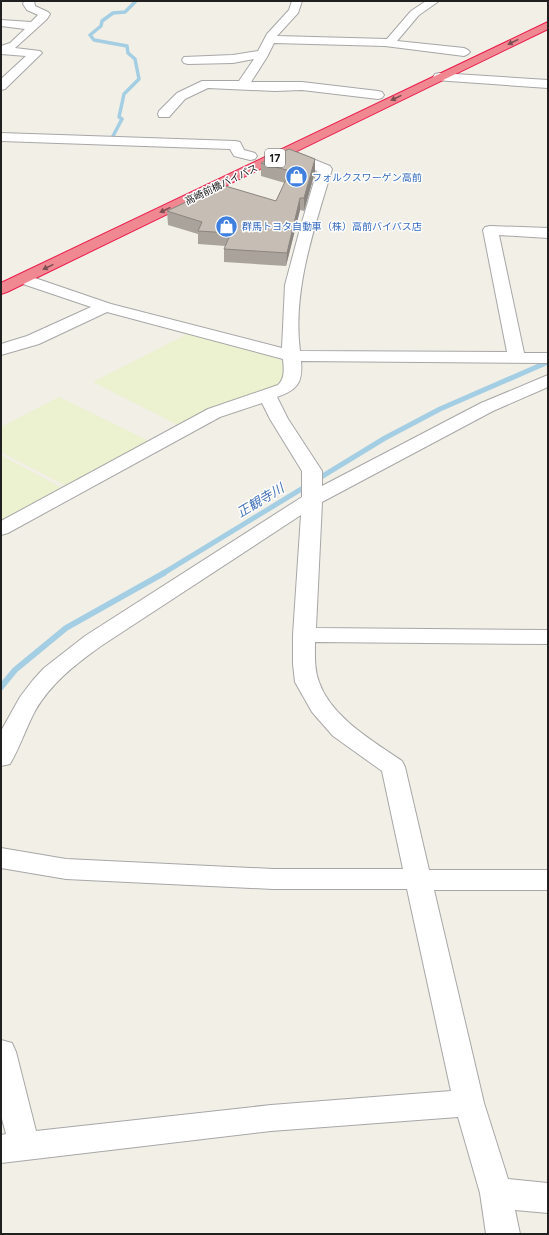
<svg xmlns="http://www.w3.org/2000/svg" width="549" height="1235" font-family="Figtree,'Noto Sans JP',sans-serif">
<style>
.farmland{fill:#ecf1d0}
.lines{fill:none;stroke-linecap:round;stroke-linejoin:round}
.stream-far2{stroke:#a3cee3;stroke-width:3.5}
.stream-far1{stroke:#a3cee3;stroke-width:5}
.stream{stroke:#a3cee3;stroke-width:6}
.minor-casing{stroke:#a7a7a7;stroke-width:2}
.highway-casing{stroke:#ea194b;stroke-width:2}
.minor{fill:#fff;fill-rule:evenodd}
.highway{fill:#ef8891;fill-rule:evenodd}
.wall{fill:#aaa39c}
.shaded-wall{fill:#8b857f}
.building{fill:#c6beb5;stroke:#8b857f}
.oneway{fill:#7d4f53}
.labels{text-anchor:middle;stroke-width:3;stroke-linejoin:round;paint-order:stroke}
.far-shop-label{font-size:10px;fill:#366cbe;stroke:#fff;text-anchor:start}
.far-street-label{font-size:10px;fill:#202020;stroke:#fff}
.shield{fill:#fff;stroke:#636363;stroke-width:1}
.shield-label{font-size:11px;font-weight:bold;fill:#202020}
.water-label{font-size:13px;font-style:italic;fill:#4372b9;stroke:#fff}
</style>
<rect width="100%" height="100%" fill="#f2efe6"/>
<g class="farmland">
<polygon points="189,333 279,359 287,364 281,387 182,427 93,382"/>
<polygon points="59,397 151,442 70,488 1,452 1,427"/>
<polygon points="1,455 66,490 1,527"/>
</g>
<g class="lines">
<polyline class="stream-far2" points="118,140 113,136 122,119 119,117 124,94 139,79 135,59 128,53 127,46 94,40 90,35 101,26 102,21 113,13 125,12 136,1"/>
<polyline class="stream-far1" points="162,574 385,438 440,409 548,362"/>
<polyline class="stream" points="1,687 15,670 66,628 164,573"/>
<defs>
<g id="minor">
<polygon points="24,1 34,1 35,6 48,12 50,14 47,19 15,48 40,51 42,53 5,89 1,90 1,79 26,56 1,54 1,46 10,43 25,29 1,26 1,20 31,22 38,15 27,10 23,4"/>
<polygon points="292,1 302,1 298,13 277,36 387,39 411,11 426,1 439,1 419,15 397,41 464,48 468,50 470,52 468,54 464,56 385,46 274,43 267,57 251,82 302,82 378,91 382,92 384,95 382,98 378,99 302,90 275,91 208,88 185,99 169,117 159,117 158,114 159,111 177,93 202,81 239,81 254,59 233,63 188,64 184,63 182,60 184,57 233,55 258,51 267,34 289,10"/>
<polygon points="439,73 548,80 548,88 435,80 433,77 435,74"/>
<polygon points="1,133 235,141 240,142 244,150 255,153 257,156 255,159 250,160 234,156 230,149 1,141"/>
<path d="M288,149L330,166L332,169C315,227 292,289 300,351L507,352L483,230L485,227L490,226L548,228V238L499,235L524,353H548V363L301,361C303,383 297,390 277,397L288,419L322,471V486L481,403L548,375V387L493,411L322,502L316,628L548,630V644L315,642C315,655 314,669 319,682C331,717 373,741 402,761L405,767L429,870H548V890H434L484,1103L508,1179L548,1183V1213L515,1210L520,1234H486L480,1193L458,1117L271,1131L1,1163V1135L6,1134L1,1115V1040L12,1043L16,1052L36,1131L271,1105L451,1091L407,889H273L66,879L1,868V848L66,859L273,869H403L382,771L333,736L312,712L295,682L293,664V635L301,515L101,646C76,664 51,683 35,711C26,728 20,747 10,764L1,766V731L20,697L33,680L44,668L85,636L302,497V471L270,419L262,403L220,417L8,533L1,535V521L208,409L278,385C285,378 284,369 283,359L107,312L39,344L1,355V344L27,336L91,307L17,282L15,279L17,276L23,274L29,276L111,304L282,348L285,285L300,229L317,171L283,156L281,153L283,150Z"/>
</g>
<polygon id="highway" points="548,22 548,29 7,292 1,294 1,283"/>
</defs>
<use href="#minor" class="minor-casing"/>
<use href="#highway" class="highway-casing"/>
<use href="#minor" class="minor"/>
<use href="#highway" class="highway"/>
</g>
<polygon class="wall" points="315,159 315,172 304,211 300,210 286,266 224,262 224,249 226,246 198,244 198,234 168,225 167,211 276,201 285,183 261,176 261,163"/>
<g class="shaded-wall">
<polygon points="315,159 315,172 304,211 304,198"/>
<polygon points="300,198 300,210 286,266 287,253"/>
</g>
<polygon class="building" points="289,149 315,159 304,198 300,198 287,253 224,249 231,233 198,231 202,222 167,211 222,185 276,201 290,171 261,163"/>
<defs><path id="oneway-solid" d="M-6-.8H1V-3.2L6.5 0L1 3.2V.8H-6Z"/></defs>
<g class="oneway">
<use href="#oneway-solid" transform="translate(513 42) rotate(154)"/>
<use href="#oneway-solid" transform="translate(396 98) rotate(154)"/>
<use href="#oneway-solid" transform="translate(165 210) rotate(154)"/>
<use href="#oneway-solid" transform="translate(48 267) rotate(154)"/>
</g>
<defs>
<symbol id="shop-disc" viewBox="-11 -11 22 22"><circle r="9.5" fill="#3f7fe0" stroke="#fff"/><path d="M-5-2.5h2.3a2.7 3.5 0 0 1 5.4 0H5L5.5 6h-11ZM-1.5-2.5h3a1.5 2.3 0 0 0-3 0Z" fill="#fff"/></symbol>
</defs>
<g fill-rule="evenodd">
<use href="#shop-disc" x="284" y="164" width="25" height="25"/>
<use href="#shop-disc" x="214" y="214" width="25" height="25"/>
</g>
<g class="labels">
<g class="far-shop-label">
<text x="312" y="181">フォルクスワーゲン高前</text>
<text x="242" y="230">群馬トヨタ自動車（株）高前バイパス店</text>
</g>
<g class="far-street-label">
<text transform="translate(221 184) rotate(-26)" y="4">高崎前橋バイパス</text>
</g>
<rect class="shield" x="265" y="149" width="20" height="18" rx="3"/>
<g class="shield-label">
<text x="275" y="162">17</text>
</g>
<g class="water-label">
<text transform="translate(260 500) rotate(-31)" y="5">正観寺川</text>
</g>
</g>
<rect width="549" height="1235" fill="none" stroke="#202020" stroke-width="4"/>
</svg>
